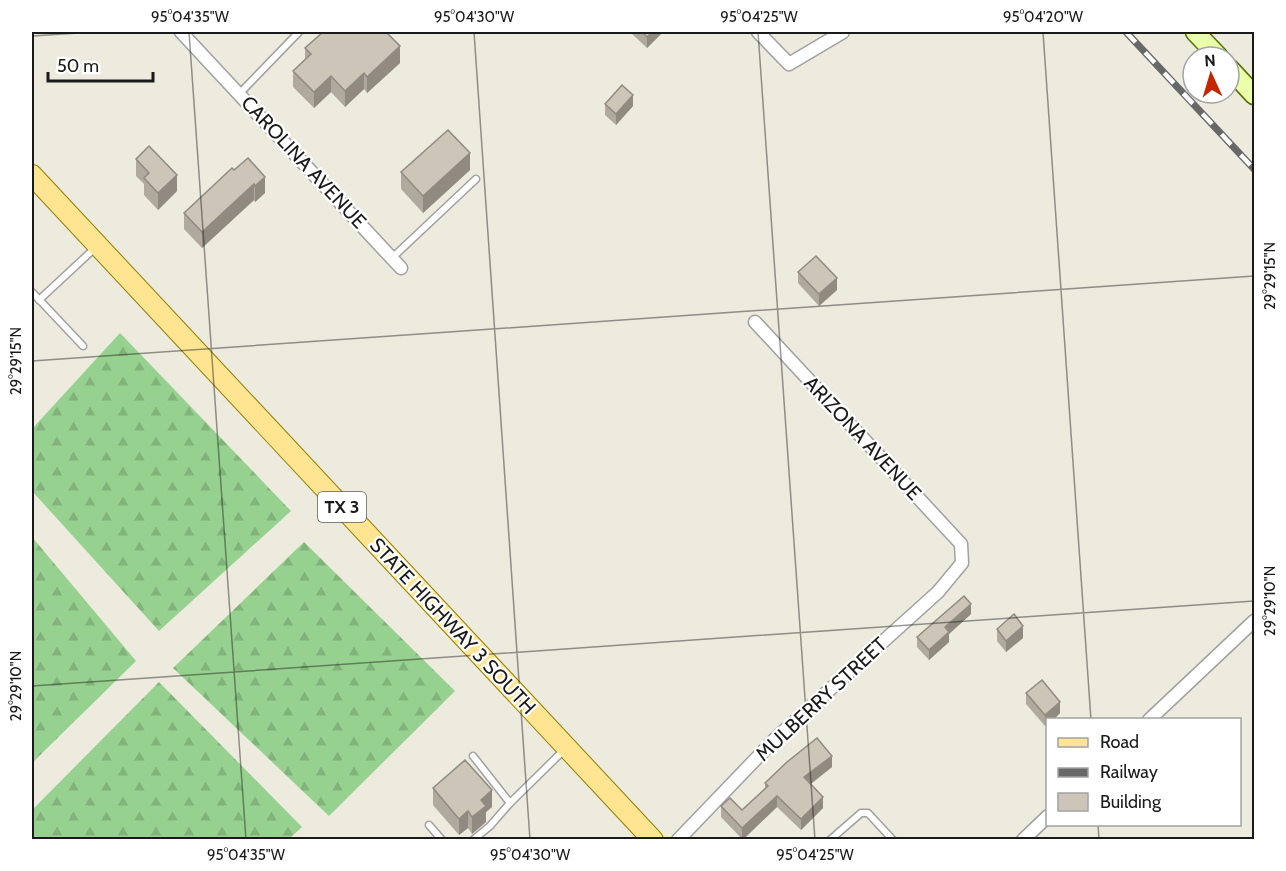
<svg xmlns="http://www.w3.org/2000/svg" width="1286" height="871" font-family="Cabin,sans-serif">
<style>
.forest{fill:url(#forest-firs)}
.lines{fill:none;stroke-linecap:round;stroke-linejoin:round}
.lane-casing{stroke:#a1a1a1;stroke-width:9}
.street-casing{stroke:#a1a1a1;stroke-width:15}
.secondary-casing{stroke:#507300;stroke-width:21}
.primary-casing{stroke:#917d00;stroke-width:22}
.lane{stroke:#fff;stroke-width:6}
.street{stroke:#fff;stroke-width:12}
.secondary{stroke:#ebffab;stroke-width:18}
.primary{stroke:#ffe592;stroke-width:20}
.rail-casing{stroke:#686868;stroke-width:7}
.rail{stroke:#fff;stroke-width:4.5;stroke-dasharray:14;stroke-linecap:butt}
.wall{fill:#b0a99d}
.shaded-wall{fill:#908a80}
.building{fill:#cdc5b7;stroke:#908a80;stroke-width:1.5}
.ticks{fill:none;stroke:#1a1a1a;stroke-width:1.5;stroke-opacity:0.45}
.labels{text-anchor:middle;stroke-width:4.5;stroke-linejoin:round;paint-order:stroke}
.shield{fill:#fff;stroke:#5f5f5f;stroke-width:1.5}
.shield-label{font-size:18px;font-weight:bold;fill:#1a1a1a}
.street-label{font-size:20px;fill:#1a1a1a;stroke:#fff}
.neatline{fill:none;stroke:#1a1a1a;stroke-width:2}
.ticks-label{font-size:15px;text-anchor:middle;fill:#1a1a1a}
</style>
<defs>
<pattern id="forest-firs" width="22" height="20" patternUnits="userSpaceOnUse" patternTransform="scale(1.5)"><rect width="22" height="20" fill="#96d18f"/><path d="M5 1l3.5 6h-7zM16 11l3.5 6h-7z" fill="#81b37b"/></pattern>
</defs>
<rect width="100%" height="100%" fill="#edebde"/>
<g class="forest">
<polygon points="120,333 291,511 159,631 32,491 32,429"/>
<polygon points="32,537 136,661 32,763"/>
<polygon points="304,542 455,691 329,816 173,668"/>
<polygon points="159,682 302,827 289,839 32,839 32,810"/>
</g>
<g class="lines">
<defs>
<g id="lane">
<polyline points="240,93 299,32"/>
<polyline points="392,258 476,179"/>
<polyline points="32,292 83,346"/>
<polyline points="39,300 95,248"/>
<polyline points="473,756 510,803 564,750"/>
<polyline points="429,825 442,840"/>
<polyline points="473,840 490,826 510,803"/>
<polyline points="830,840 861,813 868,813 893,840"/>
</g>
<g id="street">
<polyline points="181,32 401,268"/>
<polyline points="758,32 789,64 843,32"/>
<polyline points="1149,720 1254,621"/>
<polyline points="678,840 776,738 938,592 962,563 961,544 755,322"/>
<polyline points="1023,840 1048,816"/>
</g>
<g id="secondary">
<polyline points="1195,32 1219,57"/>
<polyline points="1229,68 1254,95"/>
</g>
<polyline id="primary" points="32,175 653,840"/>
</defs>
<use href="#lane" class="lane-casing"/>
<use href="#street" class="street-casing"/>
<use href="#secondary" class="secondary-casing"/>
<use href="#primary" class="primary-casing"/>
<use href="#lane" class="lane"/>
<use href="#street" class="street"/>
<use href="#secondary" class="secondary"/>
<use href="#primary" class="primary"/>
<defs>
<polyline id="rail" points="1126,32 1254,169"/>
</defs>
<use href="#rail" class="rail-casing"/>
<use href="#rail" class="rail"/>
</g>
<g class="wall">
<polygon points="630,32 663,32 647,48"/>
<polygon points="305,48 400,63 367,93 364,89 345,107 331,92 314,108 293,87 293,71 305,59"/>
<polygon points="605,104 633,106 616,125 605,115"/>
<polygon points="248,158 265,193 255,202 254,200 202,248 184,229 184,213"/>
<polygon points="136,159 177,191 158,210 144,195 144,184 136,176"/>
<polygon points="470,170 423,213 401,189 401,172"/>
<polygon points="798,272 837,290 819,306 798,283"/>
<polygon points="971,614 949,634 949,642 929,660 917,647 917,637"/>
<polygon points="997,629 1023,638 1006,652 997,641"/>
<polygon points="1026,693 1060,713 1053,720 1047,720 1045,726 1026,704"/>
<polygon points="832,767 811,784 823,808 801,830 777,807 743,840 721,817 721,806 742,810 765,788 765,783"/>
<polygon points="433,788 492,807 486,812 486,822 472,834 468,828 459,835 433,805"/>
</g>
<g class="shaded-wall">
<polygon points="652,32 663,32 647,48 647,37"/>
<polygon points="400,46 400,63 367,93 367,77"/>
<polygon points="364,73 364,89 345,107 345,91"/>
<polygon points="331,76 331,92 314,108 314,92"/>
<polygon points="633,95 633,106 616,125 616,114"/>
<polygon points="470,153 470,170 423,213 423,196"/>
<polygon points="177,175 177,191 158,210 158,193"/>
<polygon points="265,177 265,193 255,202 255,186"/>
<polygon points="254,184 254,200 202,248 202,232"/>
<polygon points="837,278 837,290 819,306 819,294"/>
<polygon points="971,604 971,614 949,634 949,642 929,660 929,650 945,627"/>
<polygon points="1023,626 1023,638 1006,652 1006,641"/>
<polygon points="1060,702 1060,713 1053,720 1047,720 1047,724 1045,726 1045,715"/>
<polygon points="832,756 832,767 804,789 804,777"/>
<polygon points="492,790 492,807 486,812 486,822 472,834 472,817 481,800"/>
<polygon points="777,796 777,807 742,840 742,828"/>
<polygon points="823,797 823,808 801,830 801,819"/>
<polygon points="468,811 468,828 459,835 459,819"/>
</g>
<g class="building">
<polygon points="323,32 386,32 400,46 367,77 364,73 345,91 331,76 314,92 293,71 311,54 305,48"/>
<polygon points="642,32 652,32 647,37"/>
<polygon points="622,85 633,95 616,114 605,104"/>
<polygon points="448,130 470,153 423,196 401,172"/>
<polygon points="149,146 177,175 158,193 144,178 149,173 136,159"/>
<polygon points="248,158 265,177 255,186 254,184 202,232 184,213 232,168 234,170"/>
<polygon points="816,256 837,278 819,294 798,272"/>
<polygon points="964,596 971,604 945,627 949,632 929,650 917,637"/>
<polygon points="1014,614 1023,626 1006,641 997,629"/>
<polygon points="1042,680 1060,702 1045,715 1026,693"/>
<polygon points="817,738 832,756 804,777 823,797 801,819 777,796 742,828 721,806 730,798 742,810 768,786 765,783 787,762"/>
<polygon points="465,760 492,790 481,800 486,806 472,817 468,811 459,819 433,788"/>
</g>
<path class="ticks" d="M189,32L246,840M474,32L530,840M758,32L815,840M1043,32L1091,720M32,36L94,32M32,361L1254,276M32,686L1254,601M1098,824L1099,840"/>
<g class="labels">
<rect class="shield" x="318" y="492" width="48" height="30" rx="4.5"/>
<g class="shield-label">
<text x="342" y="513">TX 3</text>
</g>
<g class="street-label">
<text transform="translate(304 162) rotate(47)" y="7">CAROLINA AVENUE</text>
<text transform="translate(863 438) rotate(47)" y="7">ARIZONA AVENUE</text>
<text transform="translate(453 626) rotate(47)" y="7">STATE HIGHWAY 3 SOUTH</text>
<text transform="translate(821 699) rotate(-43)" y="7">MULBERRY STREET</text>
</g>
</g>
<rect width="1286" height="871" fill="none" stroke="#ffffff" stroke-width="66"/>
<rect x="1046" y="718" width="195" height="108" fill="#ffffff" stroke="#a3a3a3" stroke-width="1.5"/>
<rect x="1058" y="738" width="30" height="9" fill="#ffe592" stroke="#a3a3a3" stroke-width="1.5"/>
<text x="1100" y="748" font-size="18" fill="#1a1a1a">Road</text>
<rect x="1058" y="768" width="30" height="9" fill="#686868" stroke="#a3a3a3" stroke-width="1.5"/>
<text x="1100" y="778" font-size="18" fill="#1a1a1a">Railway</text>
<rect x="1058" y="793" width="30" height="18" fill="#cdc5b7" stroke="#a3a3a3" stroke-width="1.5"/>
<text x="1100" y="808" font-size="18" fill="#1a1a1a">Building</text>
<g transform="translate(1211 75) rotate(356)"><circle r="28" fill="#ffffff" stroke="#a3a3a3" stroke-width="1.5"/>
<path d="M0-4.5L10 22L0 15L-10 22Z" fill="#c52600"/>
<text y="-9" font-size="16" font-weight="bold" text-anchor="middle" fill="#1a1a1a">N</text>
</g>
<path d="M48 72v9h105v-9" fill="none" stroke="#1a1a1a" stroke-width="3"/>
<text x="57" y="72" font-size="18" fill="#1a1a1a" stroke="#ffffff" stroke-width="4.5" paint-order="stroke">50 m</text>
<rect x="33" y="33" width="1220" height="805" class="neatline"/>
<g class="ticks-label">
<text x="190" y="22">95°04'35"W</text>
<text x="474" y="22">95°04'30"W</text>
<text x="759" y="22">95°04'25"W</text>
<text x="1043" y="22">95°04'20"W</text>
<text transform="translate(1270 276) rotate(-90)" y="5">29°29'15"N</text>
<text transform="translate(16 361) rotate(-90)" y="5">29°29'15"N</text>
<text transform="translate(1270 601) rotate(-90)" y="5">29°29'10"N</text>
<text transform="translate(16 686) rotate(-90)" y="5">29°29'10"N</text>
<text x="246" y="860">95°04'35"W</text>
<text x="530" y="860">95°04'30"W</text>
<text x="815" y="860">95°04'25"W</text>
</g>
</svg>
